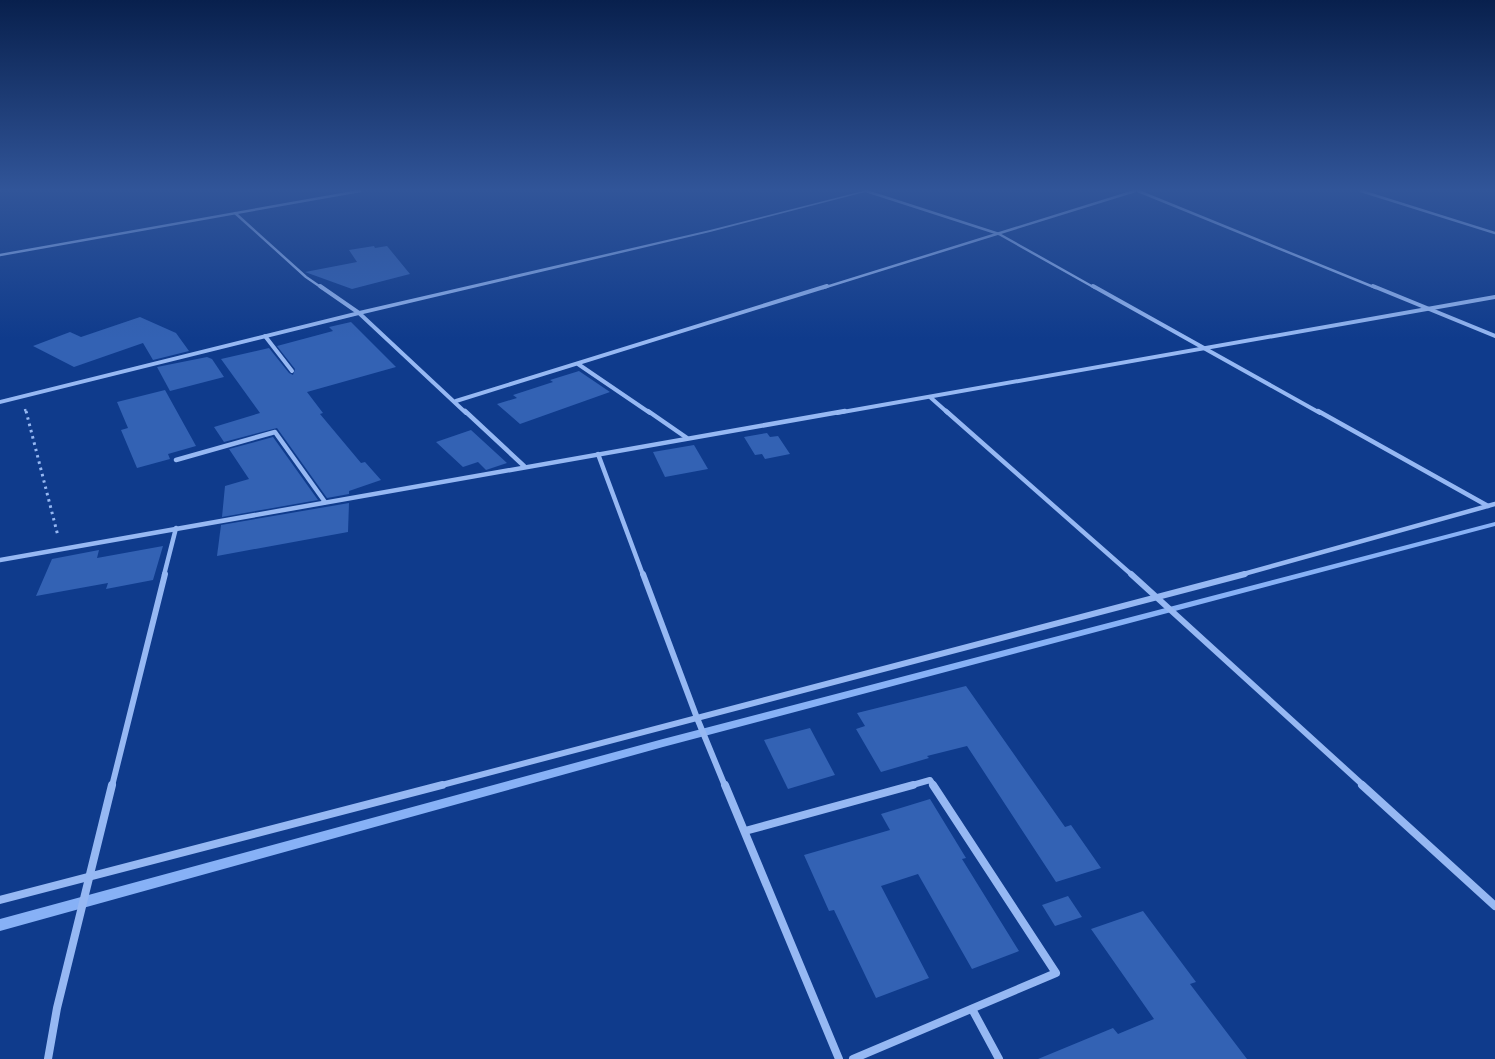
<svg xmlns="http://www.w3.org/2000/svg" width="1495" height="1059" font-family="Roboto,sans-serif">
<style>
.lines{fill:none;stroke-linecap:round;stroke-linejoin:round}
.stream{fill:#87b1f6;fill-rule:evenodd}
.building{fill:#3362b4}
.path-far1{stroke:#96b8f3;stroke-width:2.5;stroke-dasharray:2 2.5;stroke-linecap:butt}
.path{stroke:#96b8f3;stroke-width:3;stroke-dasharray:2.5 4;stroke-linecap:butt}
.minor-far4{stroke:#96b8f3;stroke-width:2.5}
.minor-far3{stroke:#96b8f3;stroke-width:4}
.minor-far2{stroke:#96b8f3;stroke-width:4.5}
.minor-far1{stroke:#96b8f3;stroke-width:6}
.minor{stroke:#96b8f3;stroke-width:8}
.tertiary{fill:#96b8f3;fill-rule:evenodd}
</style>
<rect width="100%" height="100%" fill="#0f3b8c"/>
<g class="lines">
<polygon class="stream" points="1495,522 1495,526 663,747 0,931 0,919 663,739"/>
</g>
<g class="building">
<polygon points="374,246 375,248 387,246 410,274 352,289 305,272 357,262 349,250"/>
<polygon points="140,317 176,333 189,351 153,360 143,343 74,367 33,346 70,332 81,337"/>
<polygon points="351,322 396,367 307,392 323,413 320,414 361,463 365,462 381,480 349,491 349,494 327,498 277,428 224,442 214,427 260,413 221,359 269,348 289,373 293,375 295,369 277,346 333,331 329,327"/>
<polygon points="207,357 212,359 224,377 170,391 157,367"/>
<polygon points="579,371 610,392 520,424 497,404 517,398 513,395 553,382 550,380"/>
<polygon points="165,390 196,446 168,454 170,459 137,468 121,430 128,428 117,402"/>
<polygon points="471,430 507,463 486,470 478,462 463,467 436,442"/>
<polygon points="767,433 770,437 778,436 790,454 765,459 762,454 755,455 744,437"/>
<polygon points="273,437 318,500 222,517 225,486 249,479 229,449"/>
<polygon points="694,445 708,469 665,477 653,452"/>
<polygon points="349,503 348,532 217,556 221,525"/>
<polygon points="163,546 153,580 106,589 108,583 36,596 52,559 99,550 97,558"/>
<polygon points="966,686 1065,827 1071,825 1101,868 1056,882 967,746 927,756 929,758 881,772 856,729 865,726 857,713"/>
<polygon points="810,728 835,775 788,789 764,740"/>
<polygon points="930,799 966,858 962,859 1019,951 972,969 918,874 881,886 929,978 876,998 834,910 829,911 804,855 890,830 881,814"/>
<polygon points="1068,896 1082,917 1055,926 1042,905"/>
<polygon points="1143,911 1196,982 1190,984 1247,1059 1038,1059 1113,1028 1118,1034 1154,1019 1091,929"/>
</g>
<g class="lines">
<polyline class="path-far1" points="25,409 26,413"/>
<polyline class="path" points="26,411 58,536"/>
<g class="minor-far4">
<polyline points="866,191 999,234 1095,288"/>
<polyline points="1138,191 1376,288"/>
<polyline points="1361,191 1495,233"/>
<polyline points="235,213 306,277 322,288"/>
<polyline points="0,255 360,191"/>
<polyline points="823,288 1135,191"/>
</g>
<g class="minor-far3">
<polyline points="320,286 359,313 466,413"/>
<polyline points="1093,286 1320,413"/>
<polyline points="1373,286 1495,336"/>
<polyline points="265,336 292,371"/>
<polyline points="578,364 650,413"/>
<polyline points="930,397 948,413"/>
<polyline points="456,401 827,286"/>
<polyline points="837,413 1495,297"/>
</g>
<g class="minor-far2">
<polyline points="465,411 524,466"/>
<polyline points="648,411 687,438"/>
<polyline points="946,411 1132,575"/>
<polyline points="1318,411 1488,506"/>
<polyline points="598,454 643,575"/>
<polyline points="176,460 275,432 325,502"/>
<polyline points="0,560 845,411"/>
<polyline points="164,575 176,528"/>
<polyline points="1240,575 1495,504"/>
</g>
<g class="minor-far1">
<polyline points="643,574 697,718 725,786"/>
<polyline points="1131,574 1364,786"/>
<polyline points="112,786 165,574"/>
<polyline points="438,786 1245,574"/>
<polyline points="909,786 930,780 934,786"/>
</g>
<g class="minor">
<polyline points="725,785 839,1059"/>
<polyline points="1362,785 1495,906"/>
<polyline points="745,831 913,785"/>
<polyline points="0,900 442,785"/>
<polyline points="972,1009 999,1059"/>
<polyline points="48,1059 57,1008 112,785"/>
<polyline points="853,1059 1056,973 933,785"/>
</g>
<polygon class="tertiary" points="863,191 869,191 710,232 359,315 0,404 0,400 359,311 710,230"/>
</g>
<linearGradient id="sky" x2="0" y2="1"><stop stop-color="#08204d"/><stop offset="0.56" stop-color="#315599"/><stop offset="1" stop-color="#315599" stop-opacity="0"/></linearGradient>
<rect width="1495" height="339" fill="url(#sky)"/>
</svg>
